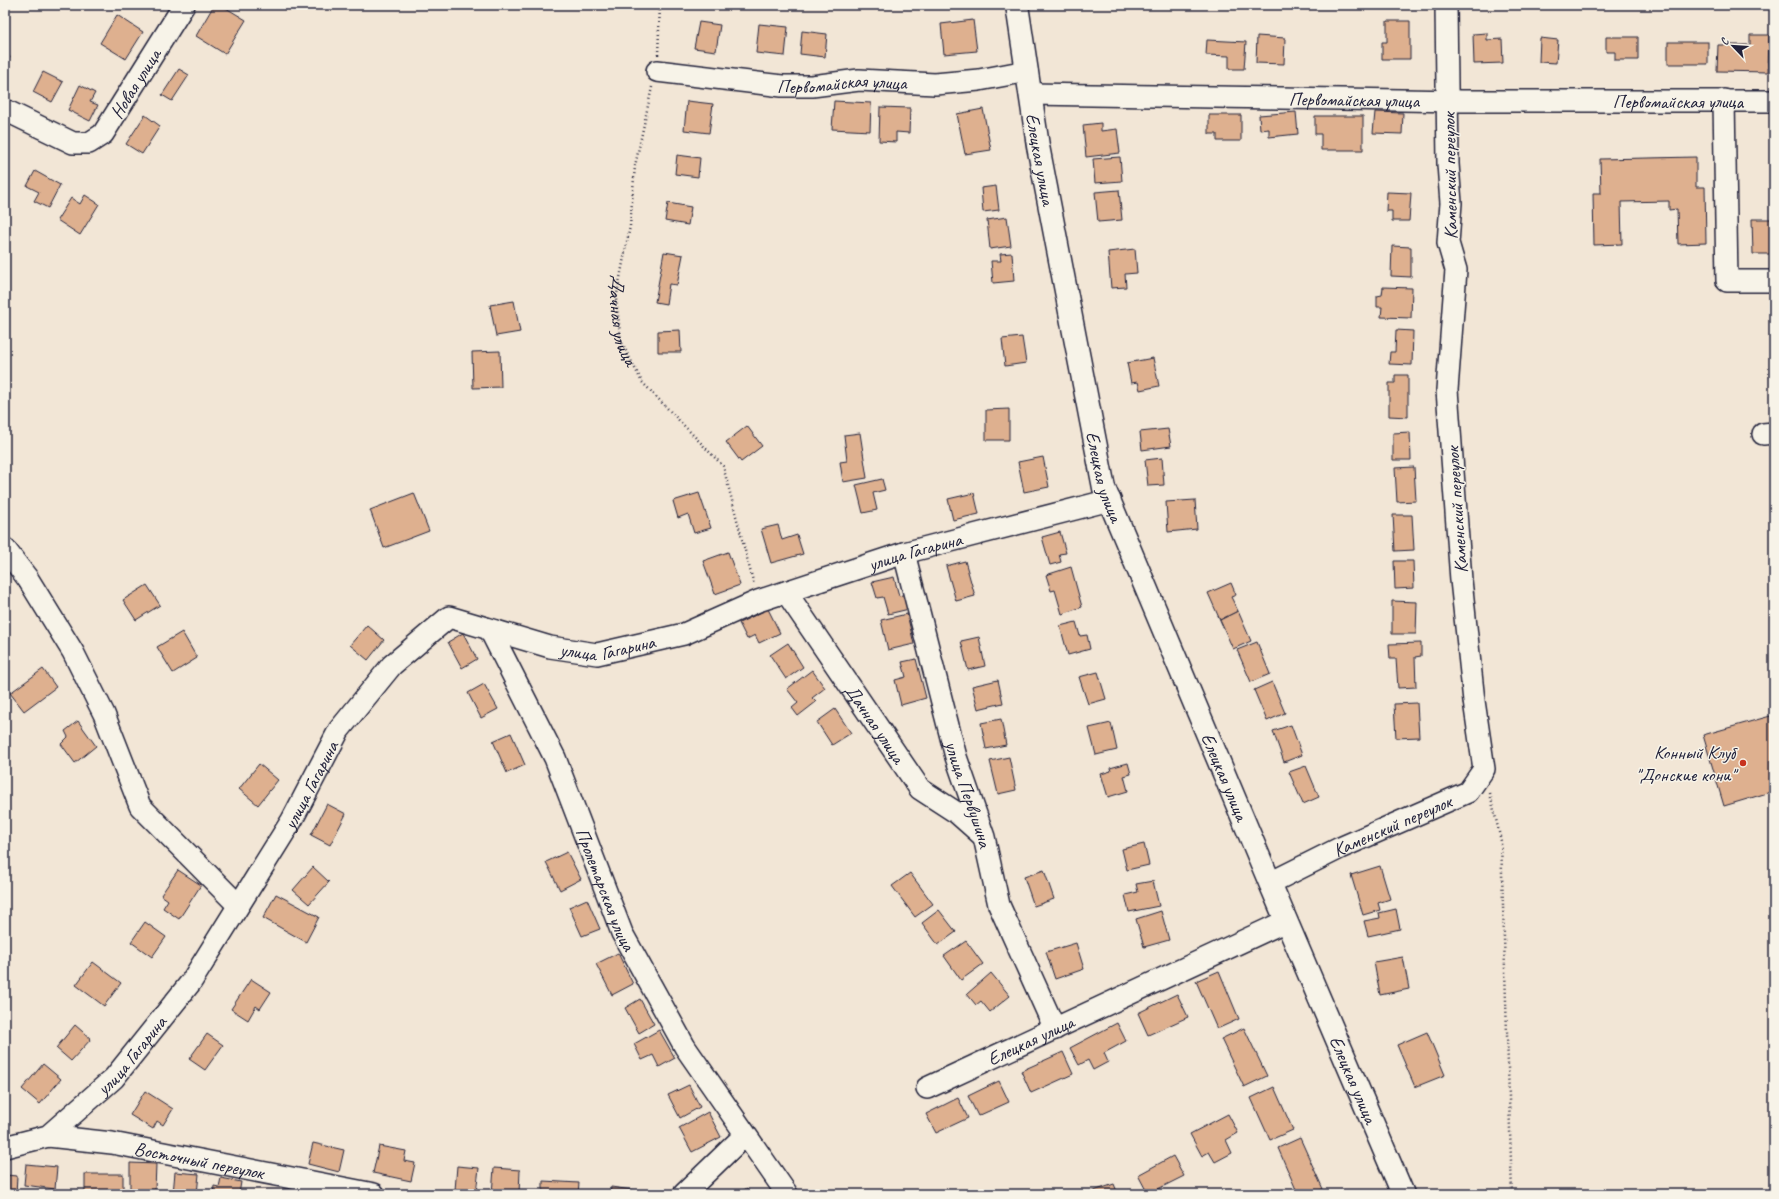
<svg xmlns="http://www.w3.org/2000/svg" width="1779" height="1199" font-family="Caveat,sans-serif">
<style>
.building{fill:#deb08f;stroke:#22223b}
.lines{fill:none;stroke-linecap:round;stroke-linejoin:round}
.minor-casing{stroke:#22223b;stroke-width:24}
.major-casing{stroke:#22223b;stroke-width:25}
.path{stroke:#22223b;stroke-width:2.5;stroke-dasharray:1 3;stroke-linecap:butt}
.minor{stroke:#f7f3e8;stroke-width:21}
.major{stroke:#f7f3e8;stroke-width:22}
.poi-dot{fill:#c8321e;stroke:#f7f3e8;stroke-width:1.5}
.labels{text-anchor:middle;stroke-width:3;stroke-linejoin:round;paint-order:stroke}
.street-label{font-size:19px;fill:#22223b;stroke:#f7f3e8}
.poi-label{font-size:19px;fill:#22223b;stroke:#f7f3e8;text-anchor:end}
</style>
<rect width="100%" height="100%" fill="#f2e6d6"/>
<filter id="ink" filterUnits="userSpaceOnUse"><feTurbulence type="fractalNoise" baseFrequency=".025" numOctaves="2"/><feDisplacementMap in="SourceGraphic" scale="8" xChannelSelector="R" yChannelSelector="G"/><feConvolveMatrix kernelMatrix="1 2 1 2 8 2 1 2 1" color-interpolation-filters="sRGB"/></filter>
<g filter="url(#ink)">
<g class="building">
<polygon points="214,5 221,5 246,20 225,54 196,36"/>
<polygon points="117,15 143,32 126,59 100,43"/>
<polygon points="973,20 977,51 944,54 941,24"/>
<polygon points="1387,21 1410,21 1410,59 1382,59 1382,42 1387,42"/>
<polygon points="699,22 720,25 716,51 694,48"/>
<polygon points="759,24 788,27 785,56 756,53"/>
<polygon points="802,31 827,34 825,57 800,54"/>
<polygon points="1487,33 1487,40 1502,39 1503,63 1474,64 1473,34"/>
<polygon points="1750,35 1769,35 1768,72 1717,71 1718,45 1750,45"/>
<polygon points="1257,36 1285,38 1284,64 1256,63"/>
<polygon points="1606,37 1638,37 1638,60 1615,60 1615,52 1606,52"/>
<polygon points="1540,38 1558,40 1556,63 1539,62"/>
<polygon points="1207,40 1246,42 1244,69 1229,69 1229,56 1206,55"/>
<rect x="1668" y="42" width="40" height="22"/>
<polygon points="5,54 10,57 5,66"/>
<polygon points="179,69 189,75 172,101 162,95"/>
<polygon points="43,72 63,82 52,102 33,92"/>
<polygon points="80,85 95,93 90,102 98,105 90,121 68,110"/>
<polygon points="687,101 713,104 709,133 684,130"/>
<polygon points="834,101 871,103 870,131 832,129"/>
<polygon points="880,107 910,108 909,133 896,132 896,142 879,141"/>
<polygon points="983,109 991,150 965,154 957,114"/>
<polygon points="1296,112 1298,134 1269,137 1269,129 1260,130 1259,115"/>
<polygon points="1375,112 1403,113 1402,134 1373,133"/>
<polygon points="145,115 160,126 142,154 126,144"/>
<polygon points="1209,115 1241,115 1241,141 1217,141 1217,134 1209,134"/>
<polygon points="1315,116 1363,116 1363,150 1321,150 1321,134 1315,134"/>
<polygon points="1101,123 1101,131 1117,129 1120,153 1086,157 1083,125"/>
<polygon points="677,155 700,158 698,177 675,174"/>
<polygon points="1120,157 1122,181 1095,183 1093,159"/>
<polygon points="1696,157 1696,187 1705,187 1706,243 1678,244 1677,209 1669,210 1669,201 1621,202 1622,244 1594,245 1593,193 1601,193 1600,159"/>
<polygon points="35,171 60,185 48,208 34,201 39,192 27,186"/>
<polygon points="996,186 999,210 983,212 981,188"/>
<polygon points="1119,190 1122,220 1098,222 1095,192"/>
<polygon points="1387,192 1411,193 1409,221 1392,221 1392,211 1386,211"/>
<polygon points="85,195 99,204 80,235 57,220 71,198 80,204"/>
<polygon points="668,203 691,207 688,225 665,221"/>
<polygon points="1007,217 1011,246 990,249 987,220"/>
<polygon points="1752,219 1774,219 1774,254 1753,254"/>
<polygon points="1392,246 1411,247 1411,277 1391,276"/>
<polygon points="1135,249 1137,273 1125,274 1126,287 1111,288 1108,252"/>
<polygon points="664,252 683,255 677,285 669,284 666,304 655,302"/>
<polygon points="1012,253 1014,281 993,283 991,261 1001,261 1000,254"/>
<polygon points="1383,287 1412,288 1411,318 1381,317 1382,307 1377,307 1377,296 1382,295"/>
<polygon points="514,301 520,332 496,336 490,305"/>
<polygon points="680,330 681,352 658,352 658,331"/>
<polygon points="1396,330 1413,331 1412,365 1389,364 1390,352 1395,352"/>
<polygon points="1022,337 1026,363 1005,366 1002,339"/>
<polygon points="500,351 501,387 473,388 472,352"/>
<polygon points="1153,358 1159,386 1140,390 1138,382 1131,383 1127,363"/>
<polygon points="1395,375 1408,375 1408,417 1389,416 1389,383 1395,383"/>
<polygon points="1009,409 1009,440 986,440 986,410"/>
<polygon points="747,426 762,446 741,462 726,442"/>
<polygon points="1168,429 1171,446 1142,450 1140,432"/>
<polygon points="1410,432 1411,460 1393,460 1393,433"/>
<polygon points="860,433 867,478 843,482 840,462 847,461 844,435"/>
<polygon points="1043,457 1049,487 1024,492 1018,462"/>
<polygon points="1162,458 1164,485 1148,486 1145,460"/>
<polygon points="1414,467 1416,501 1397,502 1395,468"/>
<polygon points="882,479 885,490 873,493 877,510 863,513 856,485"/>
<polygon points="414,493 429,531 384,548 370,510"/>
<polygon points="699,493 711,528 694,533 688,514 678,518 673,501"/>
<polygon points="974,493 979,514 953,520 948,499"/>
<polygon points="1195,500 1197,529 1168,532 1166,502"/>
<polygon points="1393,515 1412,515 1414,550 1395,551"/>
<polygon points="778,525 782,540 797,535 803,554 771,563 761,529"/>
<polygon points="1060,532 1066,553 1059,554 1061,562 1050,565 1042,537"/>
<polygon points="728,552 740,585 715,594 703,561"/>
<polygon points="965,561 975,596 956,601 946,566"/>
<polygon points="1394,561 1413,561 1414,588 1395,589"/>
<polygon points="1071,567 1082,607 1062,614 1055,590 1051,591 1046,575"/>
<polygon points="894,577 899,596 905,594 909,609 888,614 883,597 877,598 872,582"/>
<polygon points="1231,583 1236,595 1231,597 1238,611 1220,620 1208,593"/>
<polygon points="147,585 160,605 136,620 123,600"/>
<polygon points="1392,601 1417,602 1416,634 1392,634"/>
<polygon points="768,609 780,633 759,643 755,635 747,639 739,623"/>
<polygon points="1238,611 1251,641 1233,649 1220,620"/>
<polygon points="907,614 914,644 888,650 881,620"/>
<polygon points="1076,622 1080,636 1087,635 1090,649 1068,655 1060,626"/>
<polygon points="367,625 384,640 368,660 350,645"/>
<polygon points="182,632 197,658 173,673 157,647"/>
<polygon points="463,633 477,659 462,668 448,642"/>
<polygon points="979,637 985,666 968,670 961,641"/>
<polygon points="1257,642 1270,674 1251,682 1237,650"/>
<polygon points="788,643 803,667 786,679 770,655"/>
<polygon points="1421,643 1421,656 1415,657 1416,687 1398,688 1396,659 1390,659 1389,644"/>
<polygon points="916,659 926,698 901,705 895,680 906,677 902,662"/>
<polygon points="43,669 56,687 24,711 10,693"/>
<polygon points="812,670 825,688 812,698 816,702 798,716 792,708 798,703 787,689"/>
<polygon points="1098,672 1106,699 1088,704 1079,677"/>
<polygon points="998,680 1003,703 978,709 972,686"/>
<polygon points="1272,682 1285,713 1267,721 1254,690"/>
<polygon points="484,684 498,709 481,718 468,693"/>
<polygon points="1417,703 1419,737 1396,738 1394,704"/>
<polygon points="835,709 851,733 832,745 817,722"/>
<polygon points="1774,715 1774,791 1724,806 1703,735"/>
<polygon points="1001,719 1006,745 986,749 981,723"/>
<polygon points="78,721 96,746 75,763 61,744 68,737 65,731"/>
<polygon points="1111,723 1117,750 1096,755 1089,728"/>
<polygon points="1291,725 1302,755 1284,762 1273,731"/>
<polygon points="511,733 525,765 507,773 493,741"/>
<polygon points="1009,757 1016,790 998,794 990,761"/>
<polygon points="1128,763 1131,774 1124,776 1128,791 1108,797 1101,774 1111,771 1110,768"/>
<polygon points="259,764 278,780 258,805 239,789"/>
<polygon points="1306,766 1319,797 1303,804 1289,772"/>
<polygon points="327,804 346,814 330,845 311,835"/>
<polygon points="1144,844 1149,865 1127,870 1122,849"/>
<polygon points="567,852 581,879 560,890 546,862"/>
<polygon points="1380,866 1390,899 1378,903 1380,910 1363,915 1351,875"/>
<polygon points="313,867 329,882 309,904 293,890"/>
<polygon points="178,870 201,885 179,919 163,908 168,900 161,895"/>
<polygon points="1044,870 1054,899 1034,906 1024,877"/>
<polygon points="910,873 933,904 915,917 892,886"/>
<polygon points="1153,881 1159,906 1129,912 1125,895 1138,892 1136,884"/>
<polygon points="276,894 319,917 306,942 263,918"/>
<polygon points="587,899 600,929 582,936 569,907"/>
<polygon points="1396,909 1400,929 1368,936 1364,921 1380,918 1379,913"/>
<polygon points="939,910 956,932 938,945 922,923"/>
<polygon points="1161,911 1169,940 1144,947 1136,919"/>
<polygon points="145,922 166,937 152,957 131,942"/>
<polygon points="966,941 983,964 961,980 944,956"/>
<polygon points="1076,943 1084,969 1055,979 1046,952"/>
<polygon points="618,953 633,984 612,995 596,964"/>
<polygon points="1403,957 1409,989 1380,995 1374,962"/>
<polygon points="93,962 121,983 104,1006 76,985"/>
<polygon points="1219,971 1239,1019 1217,1029 1196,981"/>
<polygon points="991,973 1010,996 990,1012 981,1001 976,1005 967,994"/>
<polygon points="251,979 271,992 260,1009 256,1006 248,1020 231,1009"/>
<polygon points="1177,994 1188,1017 1148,1035 1138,1013"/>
<polygon points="640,999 654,1024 639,1033 625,1008"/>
<polygon points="1117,1023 1126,1041 1104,1053 1108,1062 1093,1070 1088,1060 1079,1065 1070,1048"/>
<polygon points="75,1025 91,1039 71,1061 56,1048"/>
<polygon points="1244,1028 1267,1076 1244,1087 1221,1039"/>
<polygon points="659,1030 675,1058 659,1067 653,1055 642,1060 634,1044"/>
<polygon points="1427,1032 1445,1075 1415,1087 1397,1045"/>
<polygon points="207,1034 223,1045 205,1070 189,1059"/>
<polygon points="1063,1052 1073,1074 1031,1093 1021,1071"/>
<polygon points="43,1064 61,1079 40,1104 22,1089"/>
<polygon points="999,1081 1009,1102 978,1116 968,1096"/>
<polygon points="689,1085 700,1107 680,1118 668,1095"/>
<polygon points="1274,1087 1293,1130 1270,1140 1251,1098"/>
<polygon points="145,1091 173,1109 163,1125 157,1121 153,1129 130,1115"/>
<polygon points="958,1098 968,1118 936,1133 926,1114"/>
<polygon points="708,1112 721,1137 692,1152 679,1128"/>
<polygon points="1228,1114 1238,1133 1226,1140 1232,1153 1215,1162 1209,1152 1202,1156 1190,1134"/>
<polygon points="1300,1138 1323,1189 1311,1194 1298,1194 1278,1148"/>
<polygon points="313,1143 344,1150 339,1172 308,1164"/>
<polygon points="379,1146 406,1151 404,1161 415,1163 411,1181 373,1173"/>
<polygon points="1173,1156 1184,1176 1148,1194 1138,1175"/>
<polygon points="130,1163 156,1164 155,1190 130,1190"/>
<polygon points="26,1164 57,1167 55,1189 24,1185"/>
<polygon points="457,1166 479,1168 476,1193 455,1190"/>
<polygon points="494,1168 520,1170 519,1194 492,1194"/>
<polygon points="175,1172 199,1174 197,1194 173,1194"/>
<rect x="85" y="1174" width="38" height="20"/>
<polygon points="5,1175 17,1176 16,1194 5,1194"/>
<polygon points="221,1178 241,1182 239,1194 213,1194 214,1186 219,1187"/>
<polygon points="543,1181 579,1183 578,1194 543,1194"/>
<polygon points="1114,1184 1118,1194 1088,1194 1088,1193"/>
<polygon points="611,1187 654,1193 654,1194 610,1194"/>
<polygon points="747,1188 750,1194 737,1194"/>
<polygon points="1130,1190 1131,1194 1119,1194"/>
</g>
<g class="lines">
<defs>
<g id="minor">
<path id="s2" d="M657,71L782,86H812L859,80L935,84L979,80L1027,71"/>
<path id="s3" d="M1030,94L1461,101H1774"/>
<polyline points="1724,100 1727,281 1774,281"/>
<path id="s4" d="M5,110L73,143H89L103,134L184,5"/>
<polyline points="1763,434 1774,433"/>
<polyline points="5,549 28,579 73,652 104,714 140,806 238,905"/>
<path id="s5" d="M904,553L956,757L984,837L999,905L1055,1029"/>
<path id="s6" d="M786,592L920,789L957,813L983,836"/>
<path id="s7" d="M490,630L555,758L622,933L685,1047L787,1194"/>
<path id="s8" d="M1270,883L1340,848L1468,792L1484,769L1474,701L1461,580L1447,390L1456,270L1448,243L1451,203L1448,164L1446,5"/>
<path id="s9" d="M927,1088L1286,921"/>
<path id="s10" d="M48,1136L112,1143L374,1194"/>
<path id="s11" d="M5,1147L48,1136L114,1078L191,982L292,820L339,730L392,665L449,617L550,647L597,654L684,634L758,601L904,553L1110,500"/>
<polyline points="684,1194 745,1135"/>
</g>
<g id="major">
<path id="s12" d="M1017,5L1038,146L1104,488L1270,883L1403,1194"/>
</g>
</defs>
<use href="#minor" class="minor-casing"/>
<use href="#major" class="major-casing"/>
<g class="path">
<polyline points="658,55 660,5"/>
<path id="s1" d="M652,87L635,166L630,226L616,299L621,341L642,382L723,466L754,585"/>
<polyline points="1490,793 1501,841 1512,1194"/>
</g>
<use href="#minor" class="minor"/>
<use href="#major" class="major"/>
</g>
</g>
<circle class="poi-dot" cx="1743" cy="763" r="4"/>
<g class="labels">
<g class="street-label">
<text dy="7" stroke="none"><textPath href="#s4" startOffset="168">Новая улица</textPath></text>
<text dy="7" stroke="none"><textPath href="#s2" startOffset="186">Первомайская улица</textPath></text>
<text dy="7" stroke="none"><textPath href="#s3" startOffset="324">Первомайская улица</textPath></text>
<text dy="7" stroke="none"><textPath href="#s3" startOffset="648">Первомайская улица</textPath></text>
<text dy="7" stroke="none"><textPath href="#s12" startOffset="156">Елецкая улица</textPath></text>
<text transform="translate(1449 176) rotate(-91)" y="7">Каменский переулок</text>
<text dy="7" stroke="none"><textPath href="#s1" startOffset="238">Дачная улица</textPath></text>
<text dy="7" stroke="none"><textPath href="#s12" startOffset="480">Елецкая улица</textPath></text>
<text transform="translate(1456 510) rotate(-94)" y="7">Каменский переулок</text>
<text dy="7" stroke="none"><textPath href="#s11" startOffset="1194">улица Гагарина</textPath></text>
<text dy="7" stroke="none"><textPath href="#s11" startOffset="870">улица Гагарина</textPath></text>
<text dy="7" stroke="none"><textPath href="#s6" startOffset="159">Дачная улица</textPath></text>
<text dy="7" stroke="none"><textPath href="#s12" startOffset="804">Елецкая улица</textPath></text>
<text dy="7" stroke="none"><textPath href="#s11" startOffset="486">улица Гагарина</textPath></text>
<text dy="7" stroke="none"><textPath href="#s5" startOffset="250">улица Первушина</textPath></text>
<text dy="7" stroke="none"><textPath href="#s8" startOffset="135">Каменский переулок</textPath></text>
<text dy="7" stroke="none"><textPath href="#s7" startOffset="284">Пролетарская улица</textPath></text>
<text dy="7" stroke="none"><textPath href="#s9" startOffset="114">Елецкая улица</textPath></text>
<text dy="7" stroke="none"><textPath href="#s11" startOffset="161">улица Гагарина</textPath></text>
<text dy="7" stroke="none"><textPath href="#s12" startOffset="1133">Елецкая улица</textPath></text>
<text dy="7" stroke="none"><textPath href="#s10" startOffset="153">Восточный переулок</textPath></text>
</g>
<g class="poi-label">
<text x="1735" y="759">Конный Клуб<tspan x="1735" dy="22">"Донские кони"</tspan></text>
</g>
</g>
<rect width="1779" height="1199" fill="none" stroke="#f7f3e8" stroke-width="20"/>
<rect x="10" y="10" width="1759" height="1179" fill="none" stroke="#22223b" stroke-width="1.5" filter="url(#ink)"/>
<g transform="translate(1733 46) rotate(295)" stroke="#f7f3e8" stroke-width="3" paint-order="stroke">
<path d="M0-3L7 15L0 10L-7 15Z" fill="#22223b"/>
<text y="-6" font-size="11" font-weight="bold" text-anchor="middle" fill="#22223b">С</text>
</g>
</svg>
